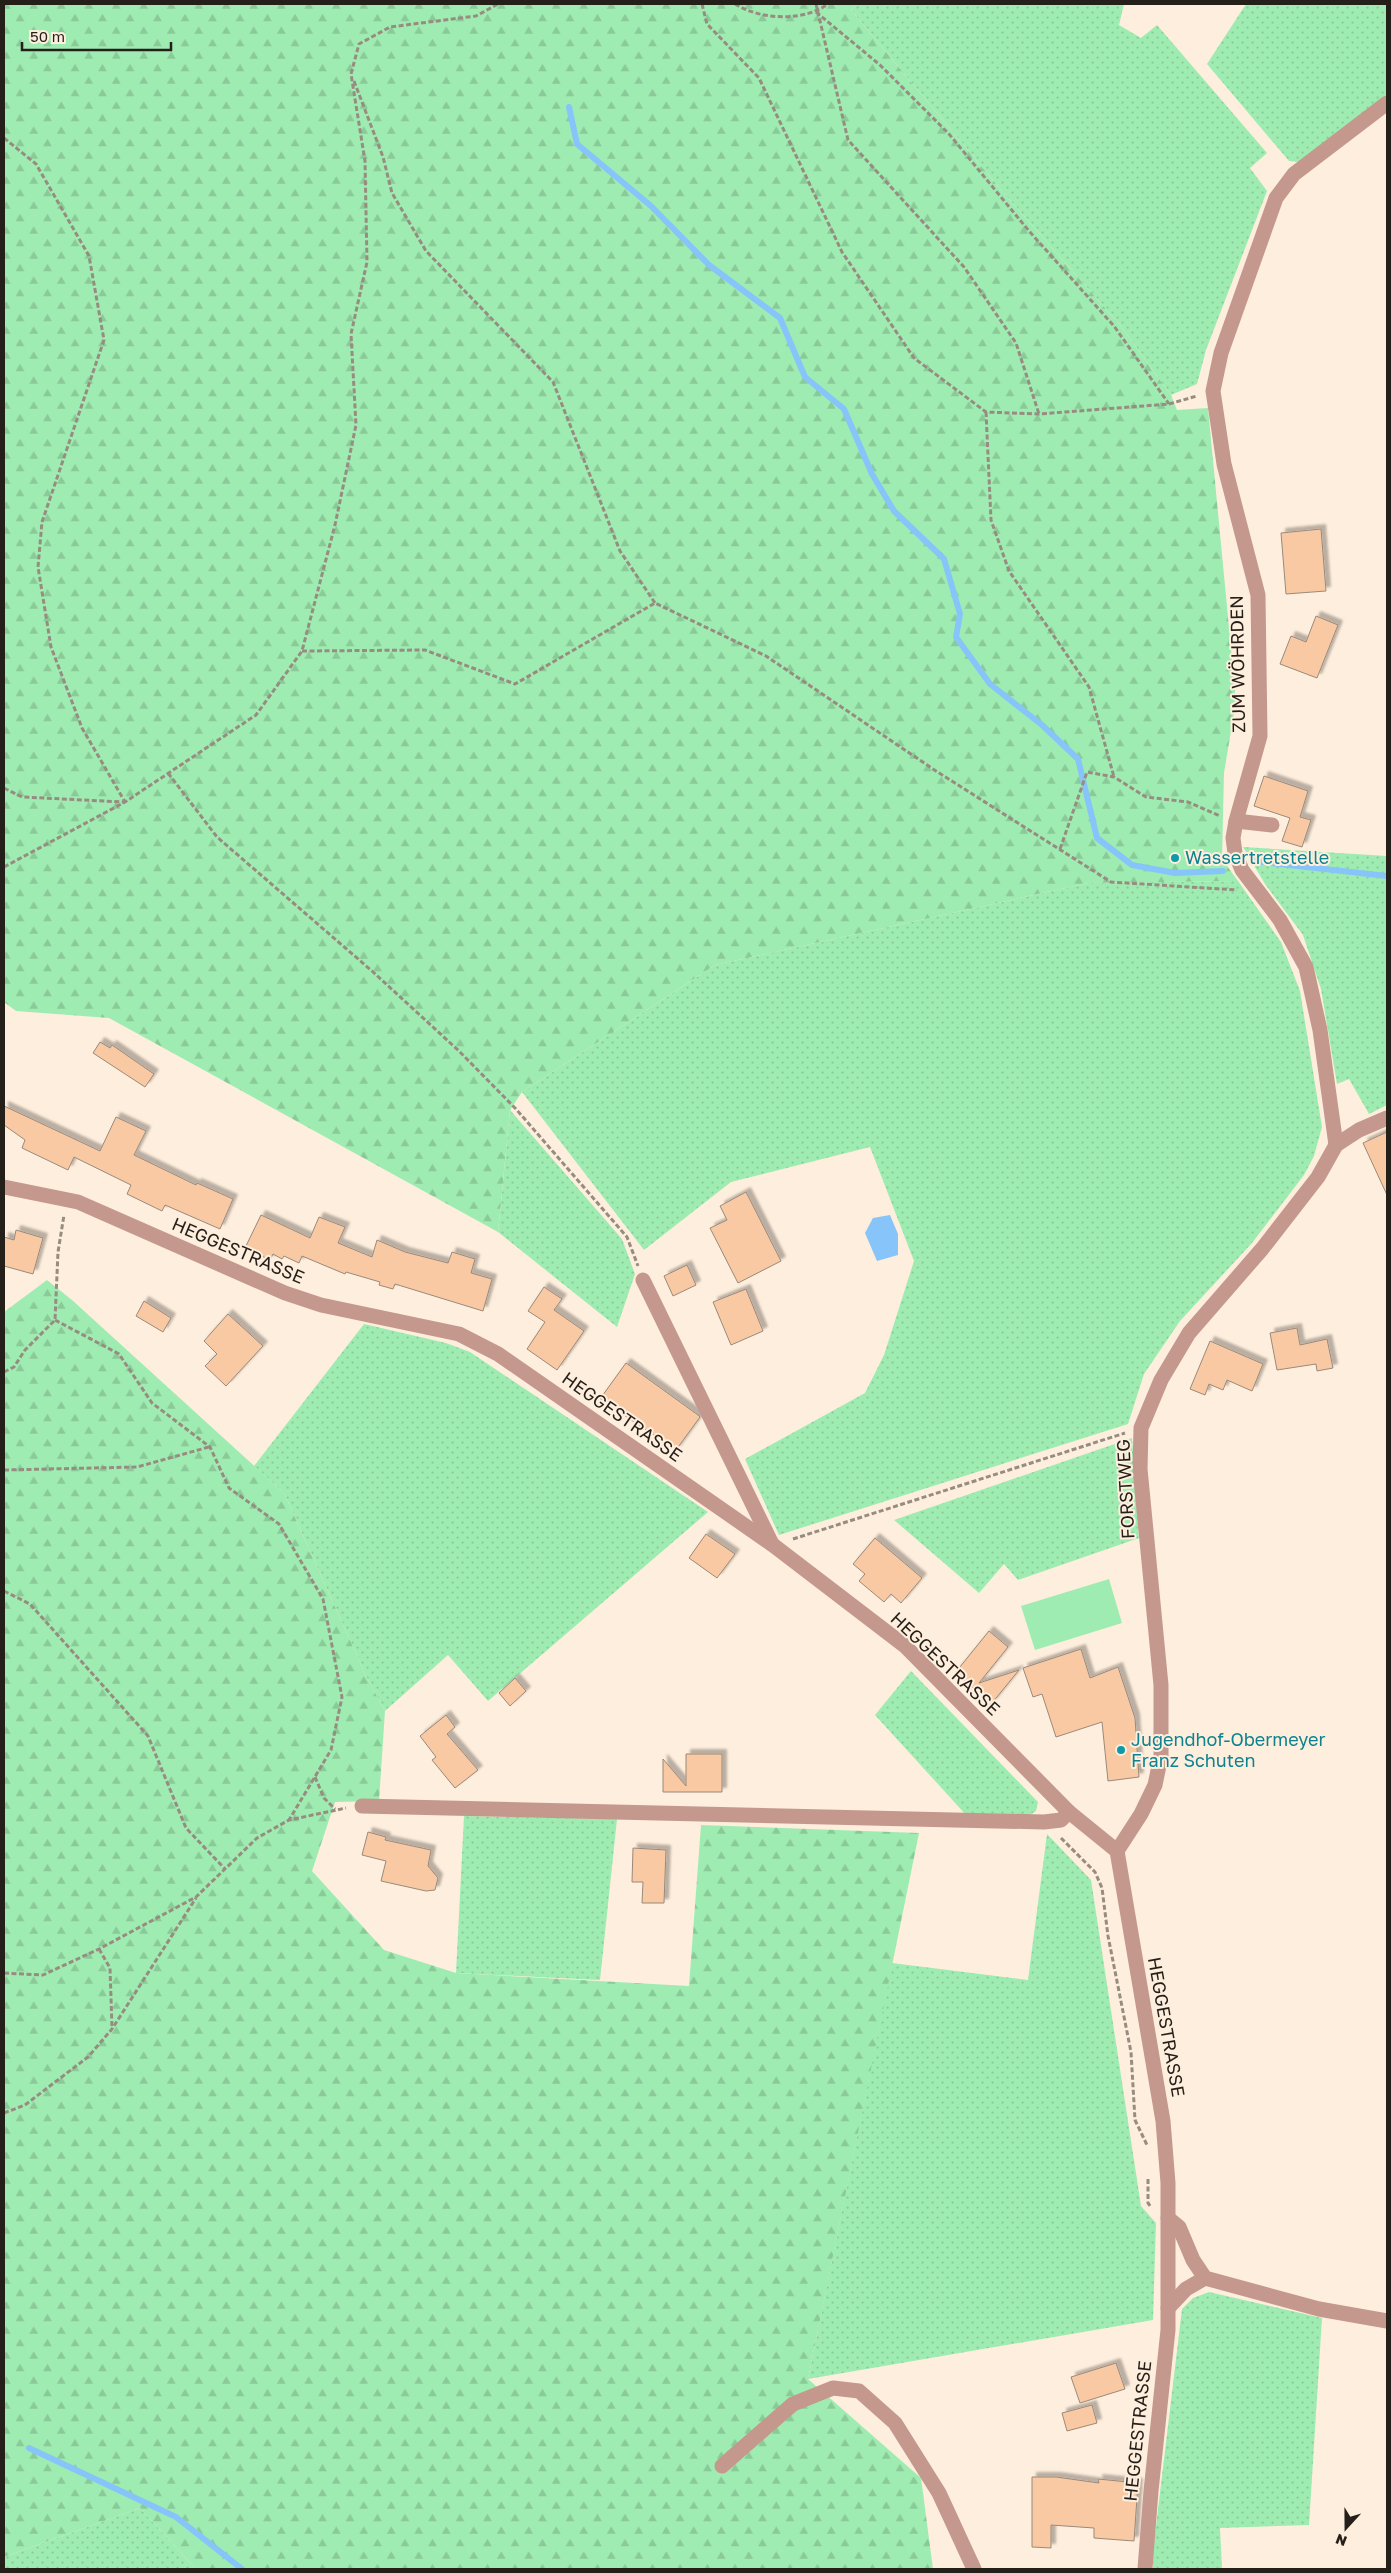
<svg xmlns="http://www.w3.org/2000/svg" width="1391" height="2573" font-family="'Golos Text',sans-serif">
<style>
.grass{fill:url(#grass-dots)}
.forest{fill:url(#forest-firs)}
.green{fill:#9fecb2}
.water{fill:#87c4f9}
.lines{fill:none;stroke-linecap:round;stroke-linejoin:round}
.stream{stroke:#87c4f9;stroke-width:6}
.building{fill:#f8c9a2;stroke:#9a897b;filter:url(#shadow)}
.path{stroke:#978c80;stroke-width:3;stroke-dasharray:5 2.5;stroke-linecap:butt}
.minor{stroke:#c5988e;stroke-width:15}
.culture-dot{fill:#0f9aa8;stroke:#feeedd;stroke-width:2}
.labels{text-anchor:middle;stroke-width:4;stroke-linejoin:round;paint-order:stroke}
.street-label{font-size:18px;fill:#251f19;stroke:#feeedd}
.culture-label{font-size:18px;fill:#0d838f;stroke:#feeedd;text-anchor:start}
</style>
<defs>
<pattern id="grass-dots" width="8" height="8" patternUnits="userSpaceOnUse" patternTransform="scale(1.25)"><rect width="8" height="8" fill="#9fecb2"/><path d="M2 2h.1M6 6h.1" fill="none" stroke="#89ca98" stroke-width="1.8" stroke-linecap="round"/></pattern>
<pattern id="forest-firs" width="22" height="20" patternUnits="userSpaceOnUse" patternTransform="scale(1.25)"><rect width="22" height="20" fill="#9fecb2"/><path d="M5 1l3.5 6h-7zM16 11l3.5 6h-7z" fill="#89ca98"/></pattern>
<filter id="shadow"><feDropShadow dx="4.5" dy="-4.5" stdDeviation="1" flood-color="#0004"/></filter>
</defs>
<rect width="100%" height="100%" fill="#feeedd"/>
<g class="grass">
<polygon points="857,4 1124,4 1119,25 1141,38 1157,25 1267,153 1250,168 1267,191 1206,350 1197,384 1171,395 1120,325 1002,191 851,10"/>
<polygon points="1246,4 1387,4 1387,96 1299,162 1289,161 1207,64"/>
<polygon points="1243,847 1387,856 1387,1105 1369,1114 1349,1079 1337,1084 1321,989 1303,935 1265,884"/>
<polygon points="1238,881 1281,942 1300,991 1322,1127 1314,1156 1304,1175 1252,1243 1180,1321 1144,1374 1128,1424 779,1535 745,1459 865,1393 884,1355 914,1261 870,1147 731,1182 644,1250 522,1092 715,965 1088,883"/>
<polygon points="510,1110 622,1239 635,1274 617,1327 498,1232"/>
<polygon points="364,1324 446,1343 470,1352 708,1512 488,1701 448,1655 385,1711 366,1676 284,1493 254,1466"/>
<polygon points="1132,1438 1139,1538 1018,1580 1004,1564 979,1593 894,1520"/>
<polygon points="911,1671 1038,1802 1036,1811 1028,1816 967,1816 875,1715"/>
<polygon points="464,1816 617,1819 600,1980 456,1973"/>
<polygon points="1047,1834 1091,1880 1141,2206 1156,2223 1153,2320 808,2379 892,1963 1028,1980"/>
<polygon points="1209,2292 1322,2318 1309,2525 1220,2528 1222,2569 1153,2569 1153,2551 1182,2309 1193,2298"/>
<polygon points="140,2508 196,2569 4,2569 4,2557"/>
</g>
<g class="forest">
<polygon points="4,4 857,4 851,10 1002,191 1120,325 1171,395 1177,410 1208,408 1236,701 1224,773 1222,859 1238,881 1088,883 715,965 522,1092 510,1110 498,1232 109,1018 16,1011 4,1002"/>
<polygon points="47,1280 72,1300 284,1493 366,1676 385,1711 379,1801 335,1802 312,1871 384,1950 456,1973 689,1986 701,1825 919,1833 808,2379 921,2478 933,2569 196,2569 140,2508 4,2557 4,1312"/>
</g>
<polygon class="green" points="1109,1579 1122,1623 1035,1650 1021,1606"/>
<polygon class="water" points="890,1215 898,1234 898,1255 877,1261 865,1233 873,1218"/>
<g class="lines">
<g class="stream">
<polyline points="569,107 577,144 651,206 709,265 780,318 805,377 844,409 872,474 894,511 944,559 960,614 956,637 990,684 1042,725 1078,759 1097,838 1132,865 1175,873 1223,871"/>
<polyline points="1252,861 1387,876"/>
<polyline points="29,2448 176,2517 242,2569"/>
</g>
</g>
<g class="building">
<polygon points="1321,529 1326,591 1286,594 1281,533"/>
<polygon points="1316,616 1338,625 1317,678 1280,664 1291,636 1306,642"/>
<polygon points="1264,776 1308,791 1300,817 1311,820 1302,847 1282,841 1290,818 1254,806"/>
<polygon points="100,1042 110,1048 112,1045 154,1074 145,1087 93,1053"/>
<polygon points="4,1106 100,1151 116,1117 146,1131 134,1155 196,1185 197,1183 233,1199 220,1229 165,1205 162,1211 127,1194 131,1185 74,1157 68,1170 22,1148 25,1140 4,1125"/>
<polygon points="1387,1132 1387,1195 1363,1143"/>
<polygon points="746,1192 781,1261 738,1283 710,1228 727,1220 720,1206"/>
<polygon points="261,1215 310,1238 319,1217 345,1227 338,1243 372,1257 377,1240 405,1252 448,1263 452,1252 475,1259 471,1273 492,1279 483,1311 395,1284 393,1289 379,1285 380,1282 346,1272 345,1274 302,1256 299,1263 284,1256 282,1259 273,1254 270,1260 245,1248"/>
<polygon points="16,1230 43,1238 33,1274 4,1266 4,1237 14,1240"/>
<polygon points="687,1265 696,1285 673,1296 664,1276"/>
<polygon points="544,1287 562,1299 554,1310 584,1331 557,1370 527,1349 545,1322 528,1311"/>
<polygon points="746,1289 763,1331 731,1345 713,1302"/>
<polygon points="144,1301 171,1318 163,1332 136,1316"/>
<polygon points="228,1314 263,1346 226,1386 205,1366 217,1354 204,1341"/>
<polygon points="1297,1328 1300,1345 1327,1339 1333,1368 1317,1371 1316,1364 1277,1370 1270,1333"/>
<polygon points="1210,1341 1263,1364 1252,1391 1227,1380 1223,1390 1209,1384 1205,1395 1190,1389"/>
<polygon points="626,1363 698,1415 700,1417 676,1450 600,1399"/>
<polygon points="706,1534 735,1554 717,1578 689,1558"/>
<polygon points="875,1538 922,1578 901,1603 891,1594 884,1602 859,1581 865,1574 853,1564"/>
<polygon points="989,1631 1008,1647 979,1683 1019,1670 992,1703 955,1673"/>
<polygon points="1081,1649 1090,1678 1118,1667 1135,1718 1139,1777 1108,1781 1102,1722 1056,1737 1042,1694 1033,1697 1023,1668"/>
<polygon points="515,1678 526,1691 510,1706 499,1693"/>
<polygon points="446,1715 455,1727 447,1734 478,1770 455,1788 432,1760 436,1757 420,1736"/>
<polygon points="686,1754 722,1754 722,1792 663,1792 663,1759 686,1786"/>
<polygon points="368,1832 386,1837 385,1840 431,1850 428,1866 438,1878 435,1890 426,1891 381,1881 386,1861 362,1855"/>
<polygon points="633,1848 666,1850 664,1903 642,1903 643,1882 632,1882"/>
<polygon points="1116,2363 1125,2389 1080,2403 1071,2377"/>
<polygon points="1092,2405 1097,2423 1067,2431 1062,2413"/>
<polygon points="1032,2477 1056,2477 1099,2483 1098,2479 1138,2483 1134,2541 1094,2538 1094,2528 1051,2525 1051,2548 1032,2547"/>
</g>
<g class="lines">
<g class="path">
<polyline points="702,4 707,24 759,78 842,252 914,358 986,412 1039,414 1169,404 1197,396"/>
<path d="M735,4C761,20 803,22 828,4"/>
<polyline points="816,4 848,140 964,267 1016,343 1039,414"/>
<polyline points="816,12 880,65 949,134 1029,231 1114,326 1169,404"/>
<polyline points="354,81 383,157 392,193 426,251 553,382 620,551 655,603"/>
<polyline points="4,138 36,164 89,256 104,340 42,522 38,567 51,647 82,728 125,802"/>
<polyline points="986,412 991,520 1009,571 1089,687 1114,777"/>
<polyline points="302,651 425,650 515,684 655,603 766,656 936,771 1111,882 1237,890"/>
<polyline points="168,773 217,837 372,971 459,1051 516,1109 627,1237 638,1266"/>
<polyline points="4,788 22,797 124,802"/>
<polyline points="1060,849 1087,772 1114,777 1146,797 1188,802 1220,816"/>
<polyline points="4,867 125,802 256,715 302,651 335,525 356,425 351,334 367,262 365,161 351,74 359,44 390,27 476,16 498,4"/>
<polyline points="55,1320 119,1354 152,1403 210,1447 229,1488 279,1524 323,1599 342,1697 331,1750 289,1820"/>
<polyline points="4,1372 14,1367 25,1350 55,1320 58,1252 64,1215"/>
<polyline points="4,1470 137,1467 209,1447"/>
<polyline points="793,1539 1125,1433"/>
<polyline points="4,1591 30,1604 148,1736 186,1828 225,1869"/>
<polyline points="315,1777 324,1798 335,1809"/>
<polyline points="1061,1838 1095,1872 1102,1888 1108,1936 1131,2052 1135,2120 1147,2145"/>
<polyline points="99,1949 110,1968 112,2028"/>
<polyline points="4,1973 43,1975 99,1949 196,1897 257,1838 289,1820 346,1808"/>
<polyline points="4,2113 25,2105 88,2057 112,2029 196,1898"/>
<polyline points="1148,2179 1148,2203 1151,2207"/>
</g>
<g class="minor">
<polyline points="1236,821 1272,825"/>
<polyline points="1336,1145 1320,1030 1306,967 1280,920 1242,870 1235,853 1233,838 1236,821 1260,736 1258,595 1224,464 1213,391 1221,353 1276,198 1294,174 1387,103"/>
<polyline points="4,1187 78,1202 285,1293 321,1305 459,1334 498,1354 773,1545 905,1646 1069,1812 1117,1851 1163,2121 1168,2183 1168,2330 1151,2491 1145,2569"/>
<polyline points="643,1280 772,1544"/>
<polyline points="362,1806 1044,1822 1061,1820 1069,1812"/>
<polyline points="1117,1851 1141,1814 1155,1785 1161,1756 1161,1685 1140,1469 1141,1428 1161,1380 1189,1333 1262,1249 1318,1177 1336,1145 1359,1130 1387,1118"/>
<polyline points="1168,2218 1179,2227 1193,2260 1205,2278 1319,2309 1387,2321"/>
<polyline points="1168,2308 1186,2289 1205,2278"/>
<polyline points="722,2466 793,2404 833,2388 859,2391 895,2423 939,2493 974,2569"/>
</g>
</g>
<g class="culture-dot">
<circle cx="1175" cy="858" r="5"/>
<circle cx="1121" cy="1750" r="5"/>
</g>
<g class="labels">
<g class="street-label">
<text transform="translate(1238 664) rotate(-91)" y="6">ZUM WÖHRDEN</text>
<text transform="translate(238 1251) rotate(23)" y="6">HEGGESTRASSE</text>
<text transform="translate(622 1417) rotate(35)" y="6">HEGGESTRASSE</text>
<text transform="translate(1126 1489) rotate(-93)" y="6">FORSTWEG</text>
<text transform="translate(945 1664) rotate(43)" y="6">HEGGESTRASSE</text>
<text transform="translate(1166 2027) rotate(80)" y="6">HEGGESTRASSE</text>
<text transform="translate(1138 2431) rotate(-84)" y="6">HEGGESTRASSE</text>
</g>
<g class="culture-label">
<text x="1185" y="864">Wassertretstelle</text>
<text x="1131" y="1746">Jugendhof-Obermeyer<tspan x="1131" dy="21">Franz Schuten</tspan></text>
</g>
</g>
<rect width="1391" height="2573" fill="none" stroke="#251f19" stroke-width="10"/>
<g transform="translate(1346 2528) rotate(201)" stroke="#feeedd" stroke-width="4" paint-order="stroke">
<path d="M0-4L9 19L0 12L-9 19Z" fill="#251f19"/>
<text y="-8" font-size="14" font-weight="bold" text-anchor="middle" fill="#251f19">N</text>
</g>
<path d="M22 42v8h149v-8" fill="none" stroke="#251f19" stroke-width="2.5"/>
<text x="30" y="42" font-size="15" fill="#251f19" stroke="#feeedd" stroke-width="4" paint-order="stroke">50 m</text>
</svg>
